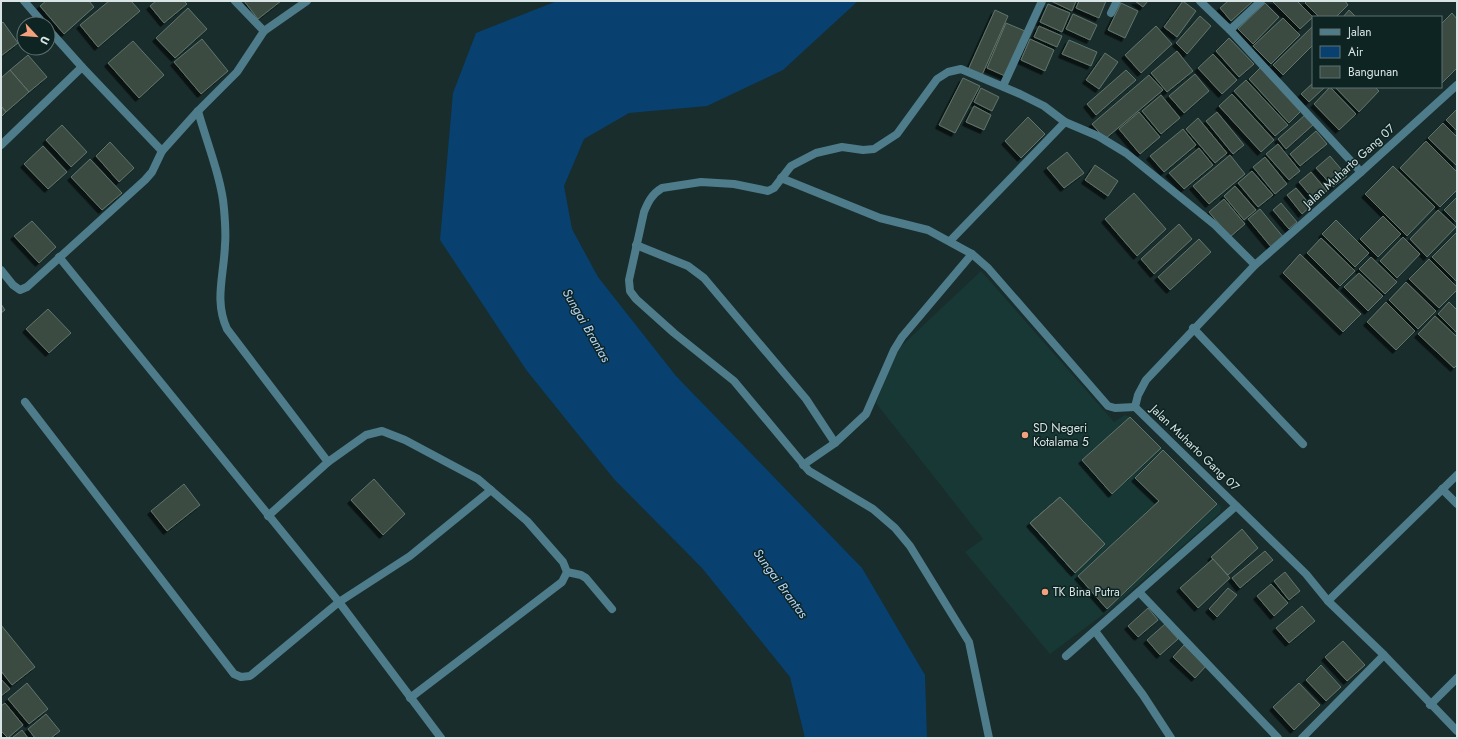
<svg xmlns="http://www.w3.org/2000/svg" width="1458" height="739" font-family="Jost,sans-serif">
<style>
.built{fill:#183836}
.water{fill:#084070}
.building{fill:#3a4c43;stroke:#62756b;filter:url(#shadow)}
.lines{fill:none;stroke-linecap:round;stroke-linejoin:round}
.minor{stroke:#4e7c8b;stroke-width:8}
.poi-dot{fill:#f2a17e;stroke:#0e2423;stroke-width:1.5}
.labels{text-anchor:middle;stroke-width:3;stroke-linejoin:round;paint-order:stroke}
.street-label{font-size:12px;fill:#d8e5e4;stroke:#0e2423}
.poi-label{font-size:12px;fill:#d8e5e4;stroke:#0e2423;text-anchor:start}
.water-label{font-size:13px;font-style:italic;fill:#b6d7fb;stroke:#0e2423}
</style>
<defs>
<filter id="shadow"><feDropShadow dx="-3.5" dy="3.5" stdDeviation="0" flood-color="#0009"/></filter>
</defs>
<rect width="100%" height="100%" fill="#182d2c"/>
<polygon class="built" points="981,271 1114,422 1125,415 1130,417 1221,507 1220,513 1109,610 1050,654 965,552 983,539 876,403 896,351"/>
<polygon class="water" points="557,1 858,1 783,70 707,106 629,113 584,139 564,186 572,229 598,277 676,376 862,568 925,675 927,738 805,738 790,677 702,568 614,479 527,371 440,240 453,93 476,33"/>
<g class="building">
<polygon points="46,1 89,1 94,7 64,34 40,6"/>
<polygon points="109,1 131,1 140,11 98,47 80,25"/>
<polygon points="156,1 184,1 187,4 164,23 150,6"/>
<polygon points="244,1 281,1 258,19"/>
<polygon points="1051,1 1076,1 1072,11"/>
<polygon points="1079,1 1106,1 1099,18 1076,8"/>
<polygon points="1135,1 1148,1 1143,7"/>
<polygon points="1183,1 1196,11 1177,37 1164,27"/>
<polygon points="1228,1 1253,1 1231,21 1220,8"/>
<polygon points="1272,1 1297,1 1313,17 1300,29"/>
<polygon points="1307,1 1345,1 1348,5 1336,17 1319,17 1305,3"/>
<polygon points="1121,3 1138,11 1125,38 1108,30"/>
<polygon points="1265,3 1279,17 1253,44 1238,29"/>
<polygon points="1048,4 1070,13 1062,32 1040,22"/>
<polygon points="188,8 207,29 175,58 156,38"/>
<polygon points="995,10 1008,16 982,75 968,70"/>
<polygon points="1349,10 1356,17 1343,17"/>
<polygon points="1452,13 1457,19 1457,68 1441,84 1441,24"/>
<polygon points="1073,14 1097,25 1090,40 1066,29"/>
<polygon points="1200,16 1211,26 1187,54 1176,43"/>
<polygon points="1283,18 1300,35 1271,64 1253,46"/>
<polygon points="3,22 18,43 1,56 1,24"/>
<polygon points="1006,23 1025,31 1005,76 987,68"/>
<polygon points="1039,26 1062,36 1057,47 1034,37"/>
<polygon points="1156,26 1172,44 1141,73 1125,55"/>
<polygon points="1313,26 1313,45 1283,75 1273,65"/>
<polygon points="1229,38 1254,64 1239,77 1216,51"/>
<polygon points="202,39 228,71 201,94 174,62"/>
<polygon points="1030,39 1054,50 1045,71 1021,60"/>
<polygon points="1069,40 1097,52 1091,66 1062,54"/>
<polygon points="133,41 164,75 139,98 108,63"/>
<polygon points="1177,51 1193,71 1167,92 1151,73"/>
<polygon points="1105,53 1118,62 1099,89 1086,80"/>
<polygon points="1213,54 1237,80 1222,94 1198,68"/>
<polygon points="28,55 47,77 29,92 10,70"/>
<polygon points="1261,67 1301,111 1289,123 1249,79"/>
<polygon points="10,70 29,92 6,112 1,106 1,78"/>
<polygon points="1126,70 1136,80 1096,115 1087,104"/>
<polygon points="1195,74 1209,91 1184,113 1169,96"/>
<polygon points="1149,75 1163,90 1105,139 1092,124"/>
<polygon points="963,78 980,86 955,133 939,125"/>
<polygon points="1246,80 1288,125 1275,136 1234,91"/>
<polygon points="1313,83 1313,87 1325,87 1309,102 1301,94"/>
<polygon points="1330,87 1356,114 1339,130 1314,104"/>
<polygon points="1335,87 1375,87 1379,91 1359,112"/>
<polygon points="981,88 999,97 992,111 974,102"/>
<polygon points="1232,94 1274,140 1261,152 1219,106"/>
<polygon points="1161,95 1180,118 1161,134 1142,111"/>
<polygon points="1,106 6,112 1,117"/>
<polygon points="974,106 991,115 984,130 966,122"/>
<polygon points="1457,109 1457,131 1446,120"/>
<polygon points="1139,112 1160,137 1140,154 1119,129"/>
<polygon points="1217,112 1244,145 1233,154 1206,121"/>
<polygon points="1305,115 1314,124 1286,149 1278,139"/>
<polygon points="1028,117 1045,134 1021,158 1005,141"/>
<polygon points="1198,118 1227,153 1215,163 1186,129"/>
<polygon points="1443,123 1457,137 1457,166 1428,138"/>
<polygon points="62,125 87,152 71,167 46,140"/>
<polygon points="1183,129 1196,145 1164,172 1150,156"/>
<polygon points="1316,131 1327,144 1300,166 1290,154"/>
<polygon points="1426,141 1457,172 1457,190 1440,207 1400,168"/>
<polygon points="110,142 134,168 119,182 96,156"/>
<polygon points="1278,144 1300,171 1289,180 1266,154"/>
<polygon points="43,146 67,172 48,189 24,164"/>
<polygon points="1199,148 1213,165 1184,189 1169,173"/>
<polygon points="1067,152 1084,173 1064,188 1047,168"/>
<polygon points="1230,155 1245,174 1209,204 1193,186"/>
<polygon points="1330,156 1347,176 1333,187 1316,168"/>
<polygon points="1265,157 1287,184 1275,194 1253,167"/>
<polygon points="90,159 122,193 102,210 71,177"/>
<polygon points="1095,165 1118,181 1108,196 1085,180"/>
<polygon points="1393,166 1435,207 1407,236 1365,194"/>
<polygon points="1252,171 1273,195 1258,207 1238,183"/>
<polygon points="1311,172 1327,191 1315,201 1299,182"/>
<polygon points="1235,186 1256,210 1244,220 1224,196"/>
<polygon points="1296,188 1311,206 1302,214 1287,195"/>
<polygon points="1134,193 1166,229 1137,256 1105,219"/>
<polygon points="1457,197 1457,223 1444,210"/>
<polygon points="1224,199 1245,224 1230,237 1209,212"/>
<polygon points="1281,203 1297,222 1289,229 1273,210"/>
<polygon points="1260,209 1284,238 1272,248 1248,219"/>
<polygon points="1438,210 1456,227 1427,257 1410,239"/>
<polygon points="1383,216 1401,234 1378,257 1360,239"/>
<polygon points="1336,220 1369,253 1355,267 1322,234"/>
<polygon points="32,221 56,247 39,263 14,236"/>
<polygon points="1179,224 1192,239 1154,274 1141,259"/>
<polygon points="1456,233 1457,235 1457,282 1432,257"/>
<polygon points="1403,237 1420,254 1397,278 1380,261"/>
<polygon points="1321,238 1355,271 1340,286 1307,253"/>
<polygon points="1199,239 1211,252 1170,290 1158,277"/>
<polygon points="1300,254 1361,314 1343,332 1283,273"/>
<polygon points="1371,257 1397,282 1385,294 1359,269"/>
<polygon points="1429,259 1457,287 1457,290 1439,308 1409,279"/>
<polygon points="1359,273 1383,296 1368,311 1344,287"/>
<polygon points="1406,282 1436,311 1418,329 1389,300"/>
<polygon points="1386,302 1415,331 1396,350 1367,322"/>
<polygon points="1449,302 1457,310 1457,333 1438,314"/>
<polygon points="1,304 5,310 1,313"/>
<polygon points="48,309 71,333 49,353 26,329"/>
<polygon points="1435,316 1457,337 1457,365 1454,368 1418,334"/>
<polygon points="1130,417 1161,448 1112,494 1082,460"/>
<polygon points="1163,450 1217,504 1107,609 1078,576 1159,501 1135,478"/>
<polygon points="374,479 405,514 383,535 351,500"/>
<polygon points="184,484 200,505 167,531 151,511"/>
<polygon points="1060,497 1105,544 1075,573 1030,523"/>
<polygon points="1060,497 1105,544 1075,573 1030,523"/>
<polygon points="1242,529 1258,548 1228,575 1211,557"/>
<polygon points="1265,551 1273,560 1240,588 1232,578"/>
<polygon points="1213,559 1230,578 1198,608 1180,588"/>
<polygon points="1285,572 1300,591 1289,600 1274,581"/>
<polygon points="1271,584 1288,603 1274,616 1257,596"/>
<polygon points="1228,588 1237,595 1217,617 1209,609"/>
<polygon points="1302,606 1315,621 1289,643 1276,628"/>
<polygon points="1148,608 1158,620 1138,637 1128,626"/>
<polygon points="1165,624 1178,639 1160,655 1147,640"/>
<polygon points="1,625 35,667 12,685 1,671"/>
<polygon points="1343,641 1365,665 1347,681 1325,657"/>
<polygon points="1184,645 1206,666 1195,678 1173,657"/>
<polygon points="1321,665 1341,687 1326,701 1306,680"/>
<polygon points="1,679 10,689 1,696"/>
<polygon points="27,683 48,709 29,724 8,699"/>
<polygon points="1299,683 1320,705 1294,730 1273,707"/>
<polygon points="5,703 23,725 8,738 1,731 1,706"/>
<polygon points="46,714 60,731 51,738 35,738 28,729"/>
<polygon points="22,730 28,738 12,738"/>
</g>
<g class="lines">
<g class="minor">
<polyline points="24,1 44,24"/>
<polyline points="1200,1 1230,30 1361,172"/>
<polyline points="1111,13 1117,1"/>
<polyline points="1230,30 1261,1"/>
<polyline points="264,31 307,1"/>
<polyline points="1457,85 1361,172 1255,265 1146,380 1138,395 1135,407 1306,574 1328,601 1384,655 1457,731"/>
<polyline points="1003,86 1042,1"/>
<path d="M198,111C206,140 222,180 224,209C225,220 226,233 225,245C224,275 214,301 227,329L328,462"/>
<polyline points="1,145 82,67"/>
<polyline points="162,151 198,111 237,72 264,31 235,1"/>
<polyline points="781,178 880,218 928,230 972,254 988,268 1108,406 1115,408 1135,407"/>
<polyline points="950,241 1065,122"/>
<polyline points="636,245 688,266 704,278 806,399 835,443"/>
<polyline points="59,257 339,602 441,738"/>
<polyline points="1,270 13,285 20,290 27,287 145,180 152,172 162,151 82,67 48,29"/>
<polyline points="1193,328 1303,444"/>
<polyline points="25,402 234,674 241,677 250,676 339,602 410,556 491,490"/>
<polyline points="803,465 835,443 866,414 894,350 902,337 972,254"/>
<polyline points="1442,489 1457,504"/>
<polyline points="268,516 328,462 366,435 382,431 405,440 478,479 527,521 563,562 567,572 562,582 410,698"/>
<polyline points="567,572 581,575 586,578 612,609"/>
<polyline points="1139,592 1278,738"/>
<polyline points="1328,601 1457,475"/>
<polyline points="1095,631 1143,695 1171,738"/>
<polyline points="1066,656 1236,506"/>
<polyline points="1430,705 1457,678"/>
<path d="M989,738L969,642L910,546L895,528L873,509L809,471L734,381L674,333L636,299L630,291L629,280L644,212C648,202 652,194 662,188L701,182L734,184L768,191L774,188L791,166L816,153L842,147L863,150L874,149L897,134L937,79L948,72L961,69L1020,94L1044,106L1065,122L1098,136L1126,153L1215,225L1255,265"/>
<polyline points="1302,738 1384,655"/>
</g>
</g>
<g class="poi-dot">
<circle cx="1025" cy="435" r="4"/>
<circle cx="1045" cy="592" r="4"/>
</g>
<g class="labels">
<g class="street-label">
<text transform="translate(1349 166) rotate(-42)" y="4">Jalan Muharto Gang 07</text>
<text transform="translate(1195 448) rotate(44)" y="4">Jalan Muharto Gang 07</text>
</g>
<g class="poi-label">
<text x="1033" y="432">SD Negeri<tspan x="1033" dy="14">Kotalama 5</tspan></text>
<text x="1053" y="596">TK Bina Putra</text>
</g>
<g class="water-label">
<text transform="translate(587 325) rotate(60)" y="5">Sungai Brantas</text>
<text transform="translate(781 583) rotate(54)" y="5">Sungai Brantas</text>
</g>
</g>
<rect width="1458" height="739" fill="none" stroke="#d8e5e4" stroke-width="4"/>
<rect x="1312" y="16" width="130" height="72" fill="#0e2423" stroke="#5f7170"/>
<rect x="1320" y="29" width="20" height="6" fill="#4e7c8b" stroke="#5f7170"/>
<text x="1348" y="36" font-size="12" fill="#d8e5e4">Jalan</text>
<rect x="1320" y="46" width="20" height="12" fill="#084070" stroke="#5f7170"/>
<text x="1348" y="56" font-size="12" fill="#d8e5e4">Air</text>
<rect x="1320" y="66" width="20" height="12" fill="#3a4c43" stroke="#5f7170"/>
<text x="1348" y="76" font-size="12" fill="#d8e5e4">Bangunan</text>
<g transform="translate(36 36) rotate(116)"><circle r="19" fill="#0e2423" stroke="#5f7170"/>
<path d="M0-3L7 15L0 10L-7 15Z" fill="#f2a17e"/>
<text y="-6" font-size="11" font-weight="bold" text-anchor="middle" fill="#d8e5e4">U</text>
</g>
</svg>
